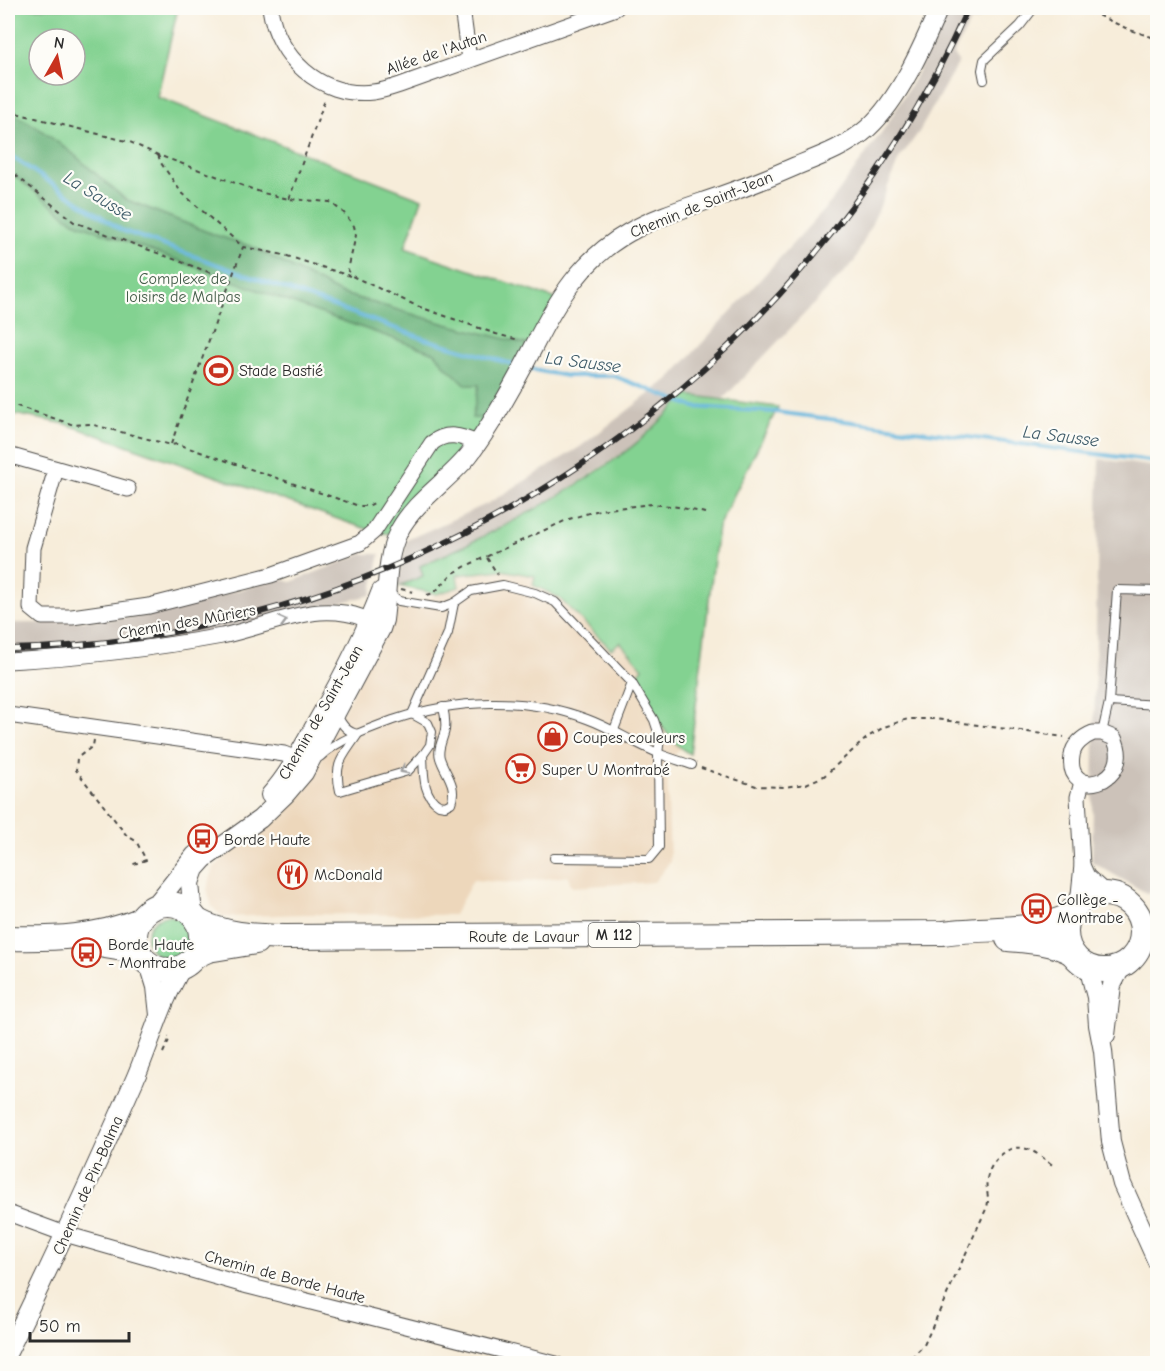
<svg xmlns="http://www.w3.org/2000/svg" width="1165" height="1371" font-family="'Comic Neue',sans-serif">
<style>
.built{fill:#edd7bb}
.industrial{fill:#ccc2b9}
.green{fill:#83d291;stroke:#577e5e;stroke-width:1.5;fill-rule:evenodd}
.forest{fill:#6ab47b;stroke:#4a7053;stroke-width:1.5}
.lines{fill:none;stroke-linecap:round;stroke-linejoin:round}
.stream{stroke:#60b4dc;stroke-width:4}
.service-casing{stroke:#4a4845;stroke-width:10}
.minor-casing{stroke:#4a4845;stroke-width:17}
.tertiary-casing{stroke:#4a4845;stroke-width:20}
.primary-casing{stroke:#4a4845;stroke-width:26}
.path{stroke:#4a4845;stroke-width:2;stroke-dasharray:4.5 4.5;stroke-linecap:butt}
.service{stroke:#fff;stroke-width:8}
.minor{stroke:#fff;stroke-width:15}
.tertiary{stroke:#fff;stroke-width:18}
.primary{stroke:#fff;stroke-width:24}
.rail-casing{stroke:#2b2b2b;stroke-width:6}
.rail{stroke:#fdfcf7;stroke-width:4;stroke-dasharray:11;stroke-linecap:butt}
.oneway{stroke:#a0a0a0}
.labels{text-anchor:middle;stroke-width:4.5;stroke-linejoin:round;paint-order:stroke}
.shield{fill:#fdfcf7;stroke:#6a6a68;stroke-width:1.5}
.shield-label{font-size:15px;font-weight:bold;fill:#2b2b2b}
.street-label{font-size:16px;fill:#2b2b2b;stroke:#fdfcf7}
.park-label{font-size:16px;fill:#455d4a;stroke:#fdfcf7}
.poi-label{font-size:16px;fill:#2b2b2b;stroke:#fdfcf7;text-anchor:start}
.water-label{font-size:18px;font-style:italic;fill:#3e5b69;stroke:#fdfcf7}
</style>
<rect width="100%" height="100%" fill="#fdfcf7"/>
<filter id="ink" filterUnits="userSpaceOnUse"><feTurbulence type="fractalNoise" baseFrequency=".0167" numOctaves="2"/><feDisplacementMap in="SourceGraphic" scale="12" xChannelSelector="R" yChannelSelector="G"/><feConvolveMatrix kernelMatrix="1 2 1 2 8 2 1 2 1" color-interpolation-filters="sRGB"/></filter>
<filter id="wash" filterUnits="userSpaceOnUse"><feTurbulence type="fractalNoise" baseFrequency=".008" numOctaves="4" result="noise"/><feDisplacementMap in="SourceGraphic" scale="24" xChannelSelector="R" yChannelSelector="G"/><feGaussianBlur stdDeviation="1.35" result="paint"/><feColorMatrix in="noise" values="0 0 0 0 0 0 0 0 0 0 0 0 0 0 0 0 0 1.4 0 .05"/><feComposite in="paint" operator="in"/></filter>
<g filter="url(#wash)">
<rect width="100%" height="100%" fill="#f7edda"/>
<polygon class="built" points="501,570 535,576 533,585 558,597 611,649 619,641 644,668 637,676 665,733 680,749 667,764 670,862 654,882 572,887 568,876 512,883 473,880 454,915 303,914 223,917 212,907 207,889 214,867 271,817 304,792 317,773 325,748 390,617 396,609 459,587 456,575"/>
<g class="industrial">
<polygon points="950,8 984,8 979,20 970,22 953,55 958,62 919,132 899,159 880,206 854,262 723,399 687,395 630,448 559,495 484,537 420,566 423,576 399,586 397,585 407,540 489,503 580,447 670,378 831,202 886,126 914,79"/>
<polygon points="1099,459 1157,467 1157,879 1148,894 1092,862"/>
<polygon points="362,554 380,554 371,595 216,634 8,658 8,623 48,623 136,617 281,579 291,582"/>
</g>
<g class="green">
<path d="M8,8H178L157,97L422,199L405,248L559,300L493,419L397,534L380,533L352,524L66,424L8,413ZM39,39H75V75H39Z"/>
<path d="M687,395L778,407L718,527L690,754C664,741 647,702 637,676L643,668L620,642L611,649L558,597L533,585L535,576L501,570L457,575L459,587L437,594L399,586L423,576L420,566C492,534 565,497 629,449C650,433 668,413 687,395Z"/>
<circle cx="168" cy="937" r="21"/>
</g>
<polygon class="forest" points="8,111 35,126 71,152 125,199 215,235 253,247 340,293 446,324 534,346 493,419 472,418 479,385 467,385 447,368 435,353 314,311 74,222 8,171"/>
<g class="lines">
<g class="stream">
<polyline points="8,154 121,230 425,339 519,366"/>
<polyline points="529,369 567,376 614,376 694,407 776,412 1158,462"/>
</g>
</g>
</g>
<g filter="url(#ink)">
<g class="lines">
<defs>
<g id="service">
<polyline points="984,80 982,70 984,60 1020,26 1034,8"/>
<polyline points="389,592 399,601 441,608 454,603 471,591 503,585 535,593 555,602 632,683 614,730"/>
<polyline points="1109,702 1117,590 1158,591"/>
<polyline points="412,714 448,633 454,603"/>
<path d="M337,715C342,725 347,732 358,734C343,757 333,763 340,791L408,771L423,755L430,745L432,732L428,723L412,714"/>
<polyline points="1102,733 1109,702 1158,705"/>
<path d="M423,755C424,773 422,795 439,805L445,806L451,803C458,785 445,774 440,758C437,749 443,740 445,730C446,722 445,715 443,707"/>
<path d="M320,757C337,740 371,728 393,720C455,699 526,696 587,719C612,728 633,743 658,753C669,758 681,761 692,765"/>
<polyline points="554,858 649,859 659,847 658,754 660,738 654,720 632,683"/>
</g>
<g id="minor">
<path d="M270,8C277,57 320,98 373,92C382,91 391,88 400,85L616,8"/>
<polyline points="462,8 469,60"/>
<polyline points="8,455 128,489"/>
<path d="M56,469L33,548L31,608L42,617H72L149,606L271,575L360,543L374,531L432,443C447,431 461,436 477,443"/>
<path d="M8,661C80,657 151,649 222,636C255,629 287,615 320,612C335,611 358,613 369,622"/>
<polyline points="8,715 284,754 296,759 301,768"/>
<path d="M1093,733H1102L1114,738C1136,784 1065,802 1072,756C1073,745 1083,737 1093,733Z"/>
<polyline points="1082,865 1087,876 1107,894"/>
<polyline points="1078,904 1082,865 1078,797 1082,782"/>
<polyline points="8,1213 65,1234 248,1286 556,1364"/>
</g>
<g id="tertiary">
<path d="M270,795C290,773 303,746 318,720C342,678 364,636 381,591"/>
<polyline points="153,908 195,855"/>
<path d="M193,915L190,883L195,869L204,859L260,819L286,794L304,773L381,629L384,620C388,591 385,558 399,531C415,501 448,481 469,455C494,422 515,383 534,346C557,300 582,259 628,233C657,216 689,207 720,196C746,187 771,177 796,166C821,156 848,146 868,128C899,100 923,46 939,8"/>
<polyline points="149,964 156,987 159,1015"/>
<polyline points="1084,964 1090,974 1096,997 1098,1025 1103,1051 1111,1142 1122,1184 1158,1264"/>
<polyline points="1106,1035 1112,985 1123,964"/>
<path d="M8,1352C53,1262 94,1171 135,1079C151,1042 161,1002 183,966"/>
</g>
<g id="primary">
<circle cx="1104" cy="932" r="38"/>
<circle cx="168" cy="937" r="33"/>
<path d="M196,920C223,935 254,936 285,937L943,933C981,927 1038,933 1070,915"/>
<path d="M8,938C53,939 97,938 140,920"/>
<path d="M1008,939C1031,941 1052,942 1072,953"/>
<polyline points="81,942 129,950 142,957"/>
<polyline points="195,956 208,950 256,942"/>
</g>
</defs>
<use href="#service" class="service-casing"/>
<use href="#minor" class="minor-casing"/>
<use href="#tertiary" class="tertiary-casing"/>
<use href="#primary" class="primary-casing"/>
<g class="path">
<polyline points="1082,8 1130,30 1158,39"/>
<polyline points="8,111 130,142 158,155 263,193 289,199 330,202 344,213 354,226 356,235 348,270 352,276 417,306 496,334 519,340"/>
<polyline points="158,155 161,163 181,192 243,247 284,255 350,276"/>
<polyline points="8,169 74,222 230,280"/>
<polyline points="289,199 325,100"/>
<polyline points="8,403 74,425 90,424 171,445 177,444 359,506 368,506 376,502"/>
<polyline points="171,444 243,247"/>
<polyline points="487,558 498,575"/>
<polyline points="401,589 413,592"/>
<polyline points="427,595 434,593 452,574 468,565 569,519 599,510 652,504 678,507 705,513"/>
<polyline points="94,740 93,746 77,758 76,770 127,836 136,841 146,860 131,865"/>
<polyline points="701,768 756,786 784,787 806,784 824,776 868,737 884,727 908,719 935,719 1064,737"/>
<polyline points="163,1053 169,1040 168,1036"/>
<polyline points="570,1360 586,1364"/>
<path d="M905,1364L924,1345L987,1207C990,1197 985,1189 987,1179C989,1169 994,1161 1001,1155C1021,1138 1038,1154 1055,1167"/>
</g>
<use href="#service" class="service"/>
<use href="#minor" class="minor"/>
<use href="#tertiary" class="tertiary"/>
<use href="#primary" class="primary"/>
<defs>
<path id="rail" d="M8,649C419,640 801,383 968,8"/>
</defs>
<use href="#rail" class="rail-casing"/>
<use href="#rail" class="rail"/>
</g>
<defs><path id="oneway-chevron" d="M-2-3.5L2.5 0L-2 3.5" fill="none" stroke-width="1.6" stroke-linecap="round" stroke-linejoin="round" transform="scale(1.5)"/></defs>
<g class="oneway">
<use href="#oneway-chevron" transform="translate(283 621) rotate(-15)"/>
<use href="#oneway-chevron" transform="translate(404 770) rotate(153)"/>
</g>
</g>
<defs>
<symbol id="stadium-ring" viewBox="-11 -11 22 22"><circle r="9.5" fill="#fdfcf7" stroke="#c8321e" stroke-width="1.5"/><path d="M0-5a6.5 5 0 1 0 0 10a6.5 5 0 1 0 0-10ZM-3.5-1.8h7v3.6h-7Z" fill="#c8321e"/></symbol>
<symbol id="shop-ring" viewBox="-11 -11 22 22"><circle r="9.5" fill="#fdfcf7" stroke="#c8321e" stroke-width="1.5"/><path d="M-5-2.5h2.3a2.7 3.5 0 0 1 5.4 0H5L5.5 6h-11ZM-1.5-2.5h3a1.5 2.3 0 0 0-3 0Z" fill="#c8321e"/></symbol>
<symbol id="supermarket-ring" viewBox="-11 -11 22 22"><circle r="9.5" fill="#fdfcf7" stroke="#c8321e" stroke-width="1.5"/><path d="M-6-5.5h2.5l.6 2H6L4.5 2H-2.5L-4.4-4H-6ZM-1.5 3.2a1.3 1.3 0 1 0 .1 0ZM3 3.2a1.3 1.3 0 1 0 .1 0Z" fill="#c8321e"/></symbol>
<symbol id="bus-ring" viewBox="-11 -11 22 22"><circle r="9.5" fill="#fdfcf7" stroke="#c8321e" stroke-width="1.5"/><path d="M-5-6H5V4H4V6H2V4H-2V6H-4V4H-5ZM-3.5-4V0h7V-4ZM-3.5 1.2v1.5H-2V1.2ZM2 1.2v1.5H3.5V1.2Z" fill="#c8321e"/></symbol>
<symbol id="restaurant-ring" viewBox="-11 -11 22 22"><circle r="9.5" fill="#fdfcf7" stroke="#c8321e" stroke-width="1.5"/><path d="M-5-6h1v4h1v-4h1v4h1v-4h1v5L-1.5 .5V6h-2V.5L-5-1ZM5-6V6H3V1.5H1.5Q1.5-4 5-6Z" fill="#c8321e"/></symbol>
</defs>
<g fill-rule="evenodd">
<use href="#stadium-ring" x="202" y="354" width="33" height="33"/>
<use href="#shop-ring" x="536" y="720" width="33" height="33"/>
<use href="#supermarket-ring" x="504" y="752" width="33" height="33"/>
<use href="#bus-ring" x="186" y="822" width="33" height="33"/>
<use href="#restaurant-ring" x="276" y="858" width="33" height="33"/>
<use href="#bus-ring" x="1020" y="892" width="33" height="33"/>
<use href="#bus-ring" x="70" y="936" width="33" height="33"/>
</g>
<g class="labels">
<rect class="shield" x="588.5" y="923" width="51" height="24" rx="4.5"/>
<g class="shield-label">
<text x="614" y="940">M 112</text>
</g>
<g class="street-label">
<text transform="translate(436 52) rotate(-19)" y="6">Allée de l'Autan</text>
<text transform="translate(701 204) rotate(-22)" y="6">Chemin de Saint-Jean</text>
<text transform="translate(187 621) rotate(-10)" y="6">Chemin des Mûriers</text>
<text transform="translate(320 712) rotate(-60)" y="6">Chemin de Saint-Jean</text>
<text x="524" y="942">Route de Lavaur</text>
<text transform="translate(87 1185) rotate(-66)" y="6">Chemin de Pin-Balma</text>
<text transform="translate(285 1276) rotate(15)" y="6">Chemin de Borde Haute</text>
</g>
<g class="park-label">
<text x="183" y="284">Complexe de<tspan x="183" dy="18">loisirs de Malpas</tspan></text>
</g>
<g class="poi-label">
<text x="239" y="376">Stade Bastié</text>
<text x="573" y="743">Coupes couleurs</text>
<text x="542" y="775">Super U Montrabé</text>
<text x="224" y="845">Borde Haute</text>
<text x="314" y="880">McDonald</text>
<text x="1057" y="905">Collège -<tspan x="1057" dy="18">Montrabe</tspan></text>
<text x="108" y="950">Borde Haute<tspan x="108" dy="18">- Montrabe</tspan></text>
</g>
<g class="water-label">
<text transform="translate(98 196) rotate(32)" y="6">La Sausse</text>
<text transform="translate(583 362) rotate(7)" y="6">La Sausse</text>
<text transform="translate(1061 436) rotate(7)" y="6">La Sausse</text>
</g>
</g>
<rect width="1165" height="1371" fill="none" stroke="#fdfcf7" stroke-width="30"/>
<g transform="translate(57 57) rotate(9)"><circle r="28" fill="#fdfcf7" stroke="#a9a8a5" stroke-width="1.5"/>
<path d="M0-4.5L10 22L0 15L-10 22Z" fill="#c8321e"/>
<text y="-9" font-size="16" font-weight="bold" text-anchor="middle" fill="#2b2b2b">N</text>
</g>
<path d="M30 1332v9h99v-9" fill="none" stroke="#2b2b2b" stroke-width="3"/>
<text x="39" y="1332" font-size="18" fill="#2b2b2b" stroke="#fdfcf7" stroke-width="4.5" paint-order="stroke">50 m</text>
</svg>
